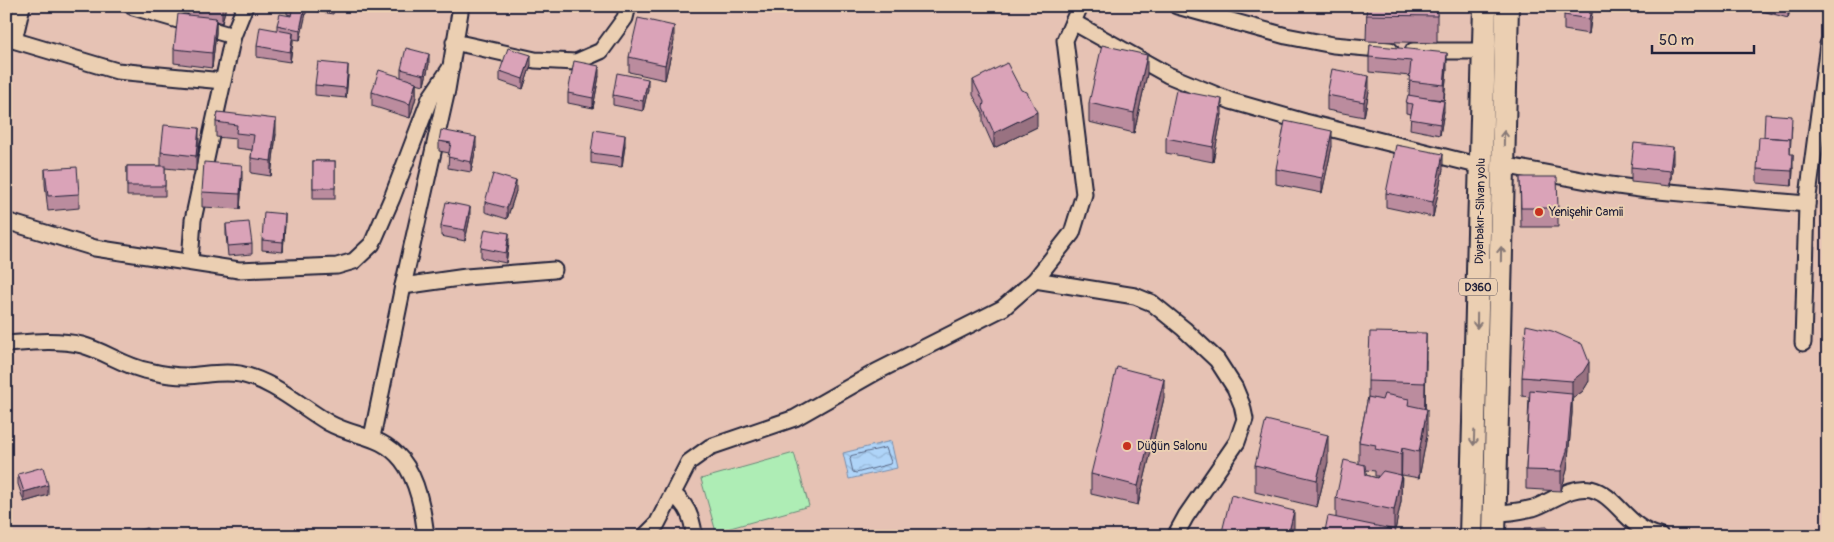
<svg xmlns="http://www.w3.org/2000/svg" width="1834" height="542" font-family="Pangolin,sans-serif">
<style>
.green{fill:#aeedb5;stroke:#688878}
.water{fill:url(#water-waves);stroke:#778dac}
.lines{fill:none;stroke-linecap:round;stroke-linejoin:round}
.shore{stroke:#5a6987;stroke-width:1}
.minor-casing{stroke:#22223b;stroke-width:19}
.highway-casing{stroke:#22223b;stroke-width:26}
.minor{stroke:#ebcfb2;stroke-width:15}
.highway{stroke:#ebcfb2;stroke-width:22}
.wall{fill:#bb8c9e;stroke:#22223b;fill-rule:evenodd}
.shaded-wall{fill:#997281;stroke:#22223b}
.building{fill:#daa3b8;stroke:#22223b}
.oneway{stroke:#867876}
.poi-dot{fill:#c8321e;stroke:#ebcfb2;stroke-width:2}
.labels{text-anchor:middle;stroke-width:4;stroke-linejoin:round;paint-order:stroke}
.shield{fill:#ebcfb2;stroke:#5e565f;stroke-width:1}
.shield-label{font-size:11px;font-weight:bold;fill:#22223b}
.street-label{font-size:12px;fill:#22223b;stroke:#ebcfb2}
.poi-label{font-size:12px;fill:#22223b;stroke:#ebcfb2;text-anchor:start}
</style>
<defs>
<pattern id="water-waves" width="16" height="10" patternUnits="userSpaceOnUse" patternTransform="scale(1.25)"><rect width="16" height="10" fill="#afd4f8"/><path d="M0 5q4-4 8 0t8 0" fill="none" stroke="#96b6d6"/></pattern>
</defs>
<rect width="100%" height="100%" fill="#e6c2b4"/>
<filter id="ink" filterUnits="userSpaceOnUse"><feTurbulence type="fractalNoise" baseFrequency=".02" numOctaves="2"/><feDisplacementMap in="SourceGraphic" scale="10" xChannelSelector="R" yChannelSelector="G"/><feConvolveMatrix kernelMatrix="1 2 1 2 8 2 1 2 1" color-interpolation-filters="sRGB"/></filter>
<g filter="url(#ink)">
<polygon class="green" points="794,453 809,506 716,532 701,479"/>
<polygon class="water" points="891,441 897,468 849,479 843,453"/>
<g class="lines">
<polygon class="shore" points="886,448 891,462 890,464 856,473 853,472 850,459 851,456"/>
<defs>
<g id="minor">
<polyline points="1177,6 1286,36 1333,45 1390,50"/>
<polyline points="133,7 233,36"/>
<polyline points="1073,22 1168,75 1231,101 1305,122 1481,166"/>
<polyline points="6,38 117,71 223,81"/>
<polyline points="14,40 22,6"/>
<polyline points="454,42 535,60 576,62 601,51 625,18 628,6"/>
<polyline points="1413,51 1484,51"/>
<polyline points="1503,165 1603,184 1647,190 1807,204"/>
<polyline points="6,221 95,248 239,270 337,266 354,261 372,244 392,198 430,98 451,67"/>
<polyline points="190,262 193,220 209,145 233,36 245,6"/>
<polyline points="1035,280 1135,296 1152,303 1184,329 1217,360 1235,388 1242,405 1245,419 1237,442 1186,516 1175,536"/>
<polyline points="403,286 466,277 554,270"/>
<polyline points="1803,343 1807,204 1828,44"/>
<path d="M6,344C31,342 58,339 82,345C105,351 125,367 149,371C161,374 174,376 187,376C205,375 222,371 240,374C274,381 300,406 329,423C356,438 381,434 402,460C418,480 423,511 426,536"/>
<polyline points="372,437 403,286 447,90 461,6"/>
<path d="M673,494C687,505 693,518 694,536"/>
<path d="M1495,513C1508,513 1520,511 1533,508C1552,502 1570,485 1591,489C1617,495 1627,529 1660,536"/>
<polyline points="645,536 657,524 689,462 710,447 795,418 876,372 1003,308 1035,280 1072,233 1084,194 1065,40 1080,6"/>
</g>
<g id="highway">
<polyline points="1471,536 1485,6"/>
<polyline points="1494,536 1507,6"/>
</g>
</defs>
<use href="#minor" class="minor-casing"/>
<use href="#highway" class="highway-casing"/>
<use href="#minor" class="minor"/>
<use href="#highway" class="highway"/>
</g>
<g class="wall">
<polygon points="188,6 226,6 222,23 216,21 216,33 212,68 174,63 174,49 188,15"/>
<polygon points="287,6 307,6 300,40 293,39 290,62 257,57 257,46 277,30 277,25 291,16 291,15 287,14"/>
<polygon points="309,6 335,6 333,14 309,10"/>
<polygon points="1367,6 1437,6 1437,43 1366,41"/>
<polygon points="1593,6 1589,34 1564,30 1564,15"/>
<polygon points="1744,6 1791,6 1788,18"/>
<polygon points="674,41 665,80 629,72 629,57"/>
<polygon points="1370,45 1447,68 1444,100 1424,98 1444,111 1440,135 1410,129 1411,114 1406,113 1406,103 1409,95 1410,76 1369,72 1369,57"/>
<polygon points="429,64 424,85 416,83 416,97 410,118 372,106 372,92 401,77 401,69"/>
<polygon points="531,65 523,89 500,81 500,71"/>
<polygon points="1147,74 1134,133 1089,122 1089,103"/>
<polygon points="348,75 346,98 315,95 315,85"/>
<polygon points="599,76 593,108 568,103 568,93"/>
<polygon points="973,80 1037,127 994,148 983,123 983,113 973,95"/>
<polygon points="648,89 643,111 613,105 613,95"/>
<polygon points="1369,91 1364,117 1327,110 1327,95"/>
<polygon points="218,112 276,134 271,176 251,173 251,158 252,150 236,148 236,139 216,137 216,122"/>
<polygon points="1222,114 1213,162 1166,153 1166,138"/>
<polygon points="1792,126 1790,154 1793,169 1792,186 1757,183 1757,169"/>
<polygon points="439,141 476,147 471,172 448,168 449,153 439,151"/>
<polygon points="199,143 196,171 165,168 165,196 127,196 127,166 161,166 161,152"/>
<polygon points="625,145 622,167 591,163 591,153"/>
<polygon points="1332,146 1322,193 1276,184 1276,169"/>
<rect x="313" y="161" width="22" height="38"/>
<polygon points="1673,162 1670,186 1631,182 1631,167"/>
<polygon points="45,169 79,194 79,208 48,211 45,184"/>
<polygon points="1443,169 1433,217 1386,207 1386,193"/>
<polygon points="1520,177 1558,208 1558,227 1521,227"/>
<polygon points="242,180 240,209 202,207 202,192"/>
<polygon points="516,191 507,219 485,212 485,202"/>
<polygon points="470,217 465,241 441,236 441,226"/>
<polygon points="226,224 252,244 252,254 228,256 226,234"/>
<polygon points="285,224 283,252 262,250 262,240"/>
<polygon points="509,243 506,263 481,258 481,248"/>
<path d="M1426,360L1425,408L1427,435L1419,478L1402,475L1401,501L1395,530L1396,536L1336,518V498L1359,464V442L1368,397V381ZM1366,470L1375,471V476H1378L1377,478L1366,475Z"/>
<polygon points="1522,377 1589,381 1583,391 1572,399 1572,413 1567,470 1561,491 1526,489 1526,470 1529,397 1522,396"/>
<polygon points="1164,398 1138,505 1091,494 1091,474"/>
<polygon points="1328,462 1317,507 1255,492 1255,465"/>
<polygon points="18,474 48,495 24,502 18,484"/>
</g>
<g class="shaded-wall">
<polygon points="223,6 226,6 222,23 222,8"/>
<polygon points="305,6 307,6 307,9 300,40 300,30"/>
<polygon points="1591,6 1593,6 1589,34 1589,19"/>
<polygon points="1788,6 1791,6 1788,18"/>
<polygon points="216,18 216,33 212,68 212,53"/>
<polygon points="674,26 674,41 665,80 665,65"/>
<polygon points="293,33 293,43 290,62 290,52"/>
<polygon points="1447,53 1447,68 1444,100 1444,85"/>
<polygon points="429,54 429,64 424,85 424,75"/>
<polygon points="531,55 531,65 523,89 523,79"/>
<polygon points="1147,55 1147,74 1134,133 1134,113"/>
<polygon points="348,65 348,75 346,98 346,88"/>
<polygon points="599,66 599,76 593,108 593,98"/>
<polygon points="1369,76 1369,91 1364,117 1364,102"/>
<polygon points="648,79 648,89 643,111 643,101"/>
<polygon points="416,82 416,97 410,118 410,104"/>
<polygon points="1222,99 1222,114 1213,162 1213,147"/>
<polygon points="1444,101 1444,111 1440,135 1440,124"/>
<polygon points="1037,112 1037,127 994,148 994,133"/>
<polygon points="276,119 276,134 271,176 271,161"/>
<polygon points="199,128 199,143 196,171 196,156"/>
<polygon points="1332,131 1332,146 1322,193 1322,178"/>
<polygon points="625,135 625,145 622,167 622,157"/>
<polygon points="476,137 476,147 471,172 471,162"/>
<polygon points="1673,147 1673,162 1670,186 1670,171"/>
<polygon points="1443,154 1443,169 1433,217 1433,202"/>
<polygon points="1793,154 1793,169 1792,186 1792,171"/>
<polygon points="242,165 242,180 240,209 240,194"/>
<polygon points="516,181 516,191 507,219 507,208"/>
<polygon points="470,207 470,217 465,241 465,230"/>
<polygon points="285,214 285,224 283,252 283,242"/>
<polygon points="509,233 509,243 506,263 506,253"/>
<polygon points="1426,333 1426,360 1425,409 1425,383"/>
<polygon points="1589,362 1589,381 1583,391 1572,399 1572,413 1567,470 1561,491 1561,471 1572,400 1572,381"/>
<polygon points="1164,379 1164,398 1138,505 1138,486"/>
<polygon points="1427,409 1427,435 1419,478 1419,452"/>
<polygon points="1328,435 1328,462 1317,507 1317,480"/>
<polygon points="1402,448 1401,501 1394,536 1394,510 1401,476 1401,454"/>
<polygon points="48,485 48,495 24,502 24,492"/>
<polygon points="1294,511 1294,536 1288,536"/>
</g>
<g class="building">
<polygon points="293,6 305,6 300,30 277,25 280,14 291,16"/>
<polygon points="1367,6 1437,6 1437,16 1366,15"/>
<polygon points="1565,6 1591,6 1589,19 1564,15"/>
<polygon points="178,14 216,18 212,53 174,49"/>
<polygon points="638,18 674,26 665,65 629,57"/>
<polygon points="260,27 293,33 290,52 257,46"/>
<polygon points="1102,45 1147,55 1134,113 1089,103"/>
<polygon points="1370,45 1447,53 1444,85 1409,81 1411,61 1369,57"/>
<polygon points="406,48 429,54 424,75 401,69"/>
<polygon points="508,48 531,55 523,79 500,71"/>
<polygon points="574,61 599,66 593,98 568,93"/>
<polygon points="318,62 348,65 346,88 315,85"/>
<polygon points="1007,63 1021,90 1027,92 1037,112 994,133 983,108 984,102 973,80"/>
<polygon points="1332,69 1369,76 1364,102 1327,95"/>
<polygon points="379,70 416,82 410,104 372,92"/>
<polygon points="617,73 648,79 643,101 613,95"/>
<polygon points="1176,90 1222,99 1213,147 1166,138"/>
<polygon points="1408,95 1444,101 1440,124 1410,119 1413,104 1406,103"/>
<polygon points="218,112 276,119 271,161 251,158 254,135 236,133 237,125 216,122"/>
<polygon points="1765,114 1792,116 1791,139 1764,137"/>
<polygon points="1285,121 1332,131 1322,178 1276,169"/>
<polygon points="164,125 199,128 196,156 161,152"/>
<polygon points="441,130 476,137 471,162 448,157 451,143 439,141"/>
<polygon points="594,130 625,135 622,157 591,153"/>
<polygon points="1759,137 1790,139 1790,154 1793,154 1792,171 1757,169"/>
<polygon points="1634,143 1673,147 1670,171 1631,167"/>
<polygon points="1396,145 1443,154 1433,202 1386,193"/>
<rect x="313" y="161" width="22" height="27"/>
<polygon points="204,162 242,165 240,194 202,192"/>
<rect x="127" y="166" width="38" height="20"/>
<polygon points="77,167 79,194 48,196 45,169"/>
<polygon points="493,174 516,181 507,208 485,202"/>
<polygon points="1520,177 1557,177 1558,208 1521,208"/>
<polygon points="446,202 470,207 465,230 441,226"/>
<polygon points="264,212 285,214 283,242 262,240"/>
<polygon points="249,222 252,244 228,246 226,224"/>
<polygon points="485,229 509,233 506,253 481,248"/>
<polygon points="1526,325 1552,331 1582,344 1589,362 1583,372 1572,381 1522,377"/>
<polygon points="1370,332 1426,333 1425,383 1368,381"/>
<polygon points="1117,367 1164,379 1138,486 1091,474"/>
<polygon points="1530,390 1572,394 1567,451 1561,471 1526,470"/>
<polygon points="1384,394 1409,399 1408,405 1427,409 1419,452 1402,448 1401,454 1375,449 1376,445 1359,442 1368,397 1382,400"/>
<polygon points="1266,420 1328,435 1317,480 1255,465"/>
<polygon points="1344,460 1365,465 1366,475 1377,478 1383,471 1401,475 1394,510 1336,498"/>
<polygon points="43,467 48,485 24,492 18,474"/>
<polygon points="1231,495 1294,511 1288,536 1221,536"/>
<polygon points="1328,516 1396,530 1394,536 1324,536"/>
<polygon points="1547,527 1551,536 1525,536 1525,528"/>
<polygon points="147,528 149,536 122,536 122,535"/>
</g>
<defs><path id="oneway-shaft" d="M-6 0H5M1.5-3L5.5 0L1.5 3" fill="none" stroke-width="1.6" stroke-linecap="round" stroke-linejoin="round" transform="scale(1.25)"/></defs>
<g class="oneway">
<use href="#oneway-shaft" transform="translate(1504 138) rotate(-89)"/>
<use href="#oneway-shaft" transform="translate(1501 254) rotate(-89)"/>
<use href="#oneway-shaft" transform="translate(1477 321) rotate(91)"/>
<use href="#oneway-shaft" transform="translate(1474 438) rotate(92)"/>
</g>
</g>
<g class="poi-dot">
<circle cx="1539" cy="212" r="5"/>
<circle cx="1127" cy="446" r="5"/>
</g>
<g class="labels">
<rect class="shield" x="1459" y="278.5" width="38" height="17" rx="4"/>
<g class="shield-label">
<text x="1478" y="291">D360</text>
</g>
<g class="street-label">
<text transform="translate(1480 211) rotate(-89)" y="4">Diyarbakır-Silvan yolu</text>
</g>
<g class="poi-label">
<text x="1549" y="216">Yenişehir Camii</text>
<text x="1137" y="450">Düğün Salonu</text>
</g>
</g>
<rect width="1834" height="542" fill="none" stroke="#ebcfb2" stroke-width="25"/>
<rect x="12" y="12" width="1809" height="517" fill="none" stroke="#22223b" stroke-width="2" filter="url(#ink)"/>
<path d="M1652 45v8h102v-8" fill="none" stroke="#22223b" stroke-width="2.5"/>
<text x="1659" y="45" font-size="15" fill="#22223b" stroke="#ebcfb2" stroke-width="4" paint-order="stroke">50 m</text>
</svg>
